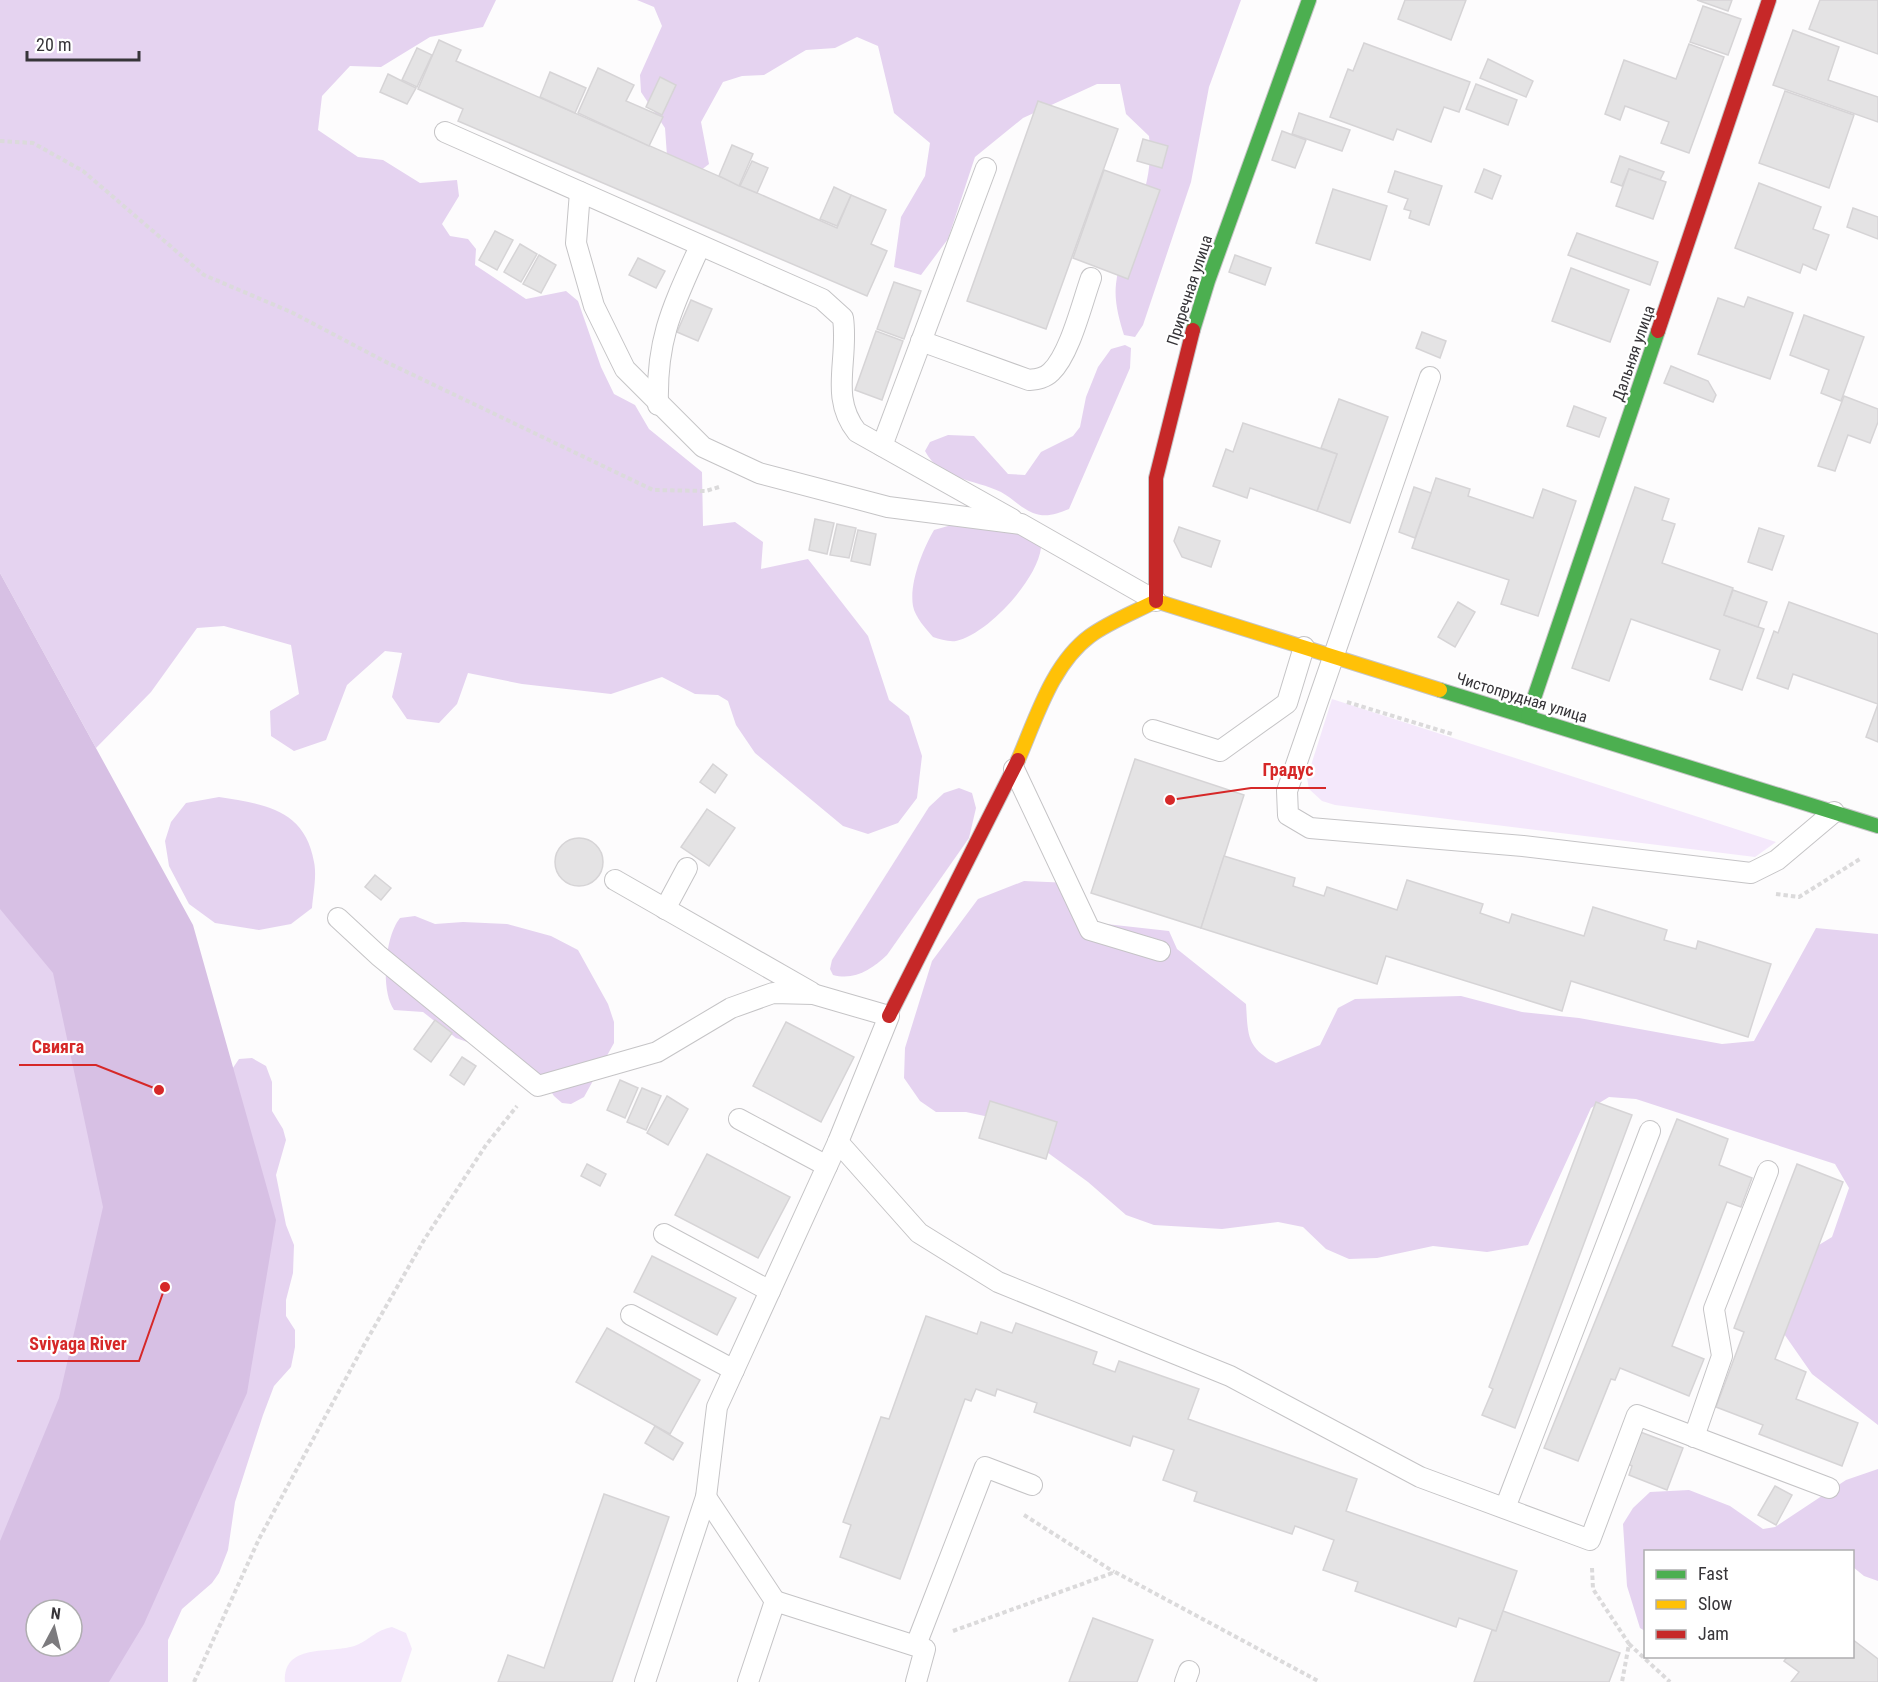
<svg xmlns="http://www.w3.org/2000/svg" width="1878" height="1682" font-family="'Roboto Condensed',sans-serif">
<style>
.green{fill:#f4e8fb}
.forest{fill:#e5d3f0}
.water{fill:#d7c0e4;fill-rule:evenodd}
.building{fill:#e4e3e4;stroke:#d6d4d6;stroke-width:1.5}
.lines{fill:none;stroke-linecap:round;stroke-linejoin:round}
.lane-casing{stroke:#c5c4c6;stroke-width:22}
.fast-casing{stroke:#c5c4c6;stroke-width:16}
.slow-casing{stroke:#c5c4c6;stroke-width:16}
.jam-casing{stroke:#c5c4c6;stroke-width:16}
.path{stroke:#dbdadb;stroke-width:4;stroke-dasharray:4.5 3;stroke-linecap:butt}
.lane{stroke:#fff;stroke-width:20}
.fast{stroke:#4caf50;stroke-width:14}
.slow{stroke:#ffc107;stroke-width:14}
.jam{stroke:#c62828;stroke-width:14}
.labels{text-anchor:middle;stroke-width:4.5;stroke-linejoin:round;paint-order:stroke}
.street-label{font-size:16px;fill:#373539;stroke:#fff}
.leader{fill:none;stroke:#d62828;stroke-width:2}
.callout-dot{fill:#d62828;stroke:#fff;stroke-width:2}
.callout-label{font-size:18px;text-anchor:middle;font-weight:bold;fill:#d62828;stroke:#fff;stroke-width:4.5;stroke-linejoin:round;paint-order:stroke}
</style>
<rect width="100%" height="100%" fill="#fdfcfd"/>
<g class="green">
<polygon points="1332,699 1776,842 1755,857 1335,805 1322,801 1309,789 1307,778"/>
<path d="M392,1627L406,1633L412,1649L401,1682H285C283,1640 335,1656 359,1644C373,1637 375,1631 392,1627Z"/>
</g>
<g class="forest">
<polygon points="0,0 496,0 483,27 430,37 381,67 350,66 322,96 318,130 358,157 383,160 420,183 457,180 459,196 442,224 450,236 468,239 476,249 475,265 526,299 566,291 578,301 601,367 614,394 635,405 649,429 702,472 703,526 735,522 763,542 761,569 808,559 868,636 889,700 909,716 922,756 917,798 898,823 868,834 843,826 755,753 736,725 728,701 718,695 695,694 662,677 611,694 522,684 468,673 457,704 439,723 407,719 392,697 402,653 385,651 347,685 326,740 294,751 271,736 270,711 299,694 291,645 224,626 197,628 151,692 96,748 0,573"/>
<path d="M637,0H1241L1209,87L1191,182L1143,325L1135,337L1124,335C1119,319 1114,301 1116,284C1122,230 1156,196 1149,136L1126,114L1120,84H1097L1023,118L975,157L948,239L921,275L894,267L901,217L925,176L930,143L894,113L878,46L857,37L835,48L806,50L764,75L742,76L723,82L701,122L709,164L696,174L667,156L665,128L641,92L640,75L662,26L654,7Z"/>
<path d="M1125,345L1131,348L1130,368L1069,509C1056,514 1046,518 1033,513C1021,508 1012,498 1001,492C974,479 940,480 925,451L930,442L948,435L974,436L1008,474L1025,475L1041,452L1073,436L1080,427L1086,397L1098,367L1111,349Z"/>
<path d="M948,526C971,526 1027,528 1041,548C1037,580 988,634 956,641C948,642 940,639 933,637C926,629 915,617 913,606C909,583 923,549 934,530Z"/>
<path d="M959,788L972,793L976,808L969,838L887,955C872,969 855,981 833,975L830,969L832,960L929,807L944,793Z"/>
<path d="M219,797C264,804 305,809 314,862C317,876 313,894 312,908L291,924L259,930L215,923L189,904L169,866L165,841L171,822L186,803Z"/>
<path d="M1024,881L1071,883L1097,923L1169,931L1177,949L1246,1004C1248,1034 1246,1048 1276,1063L1320,1045L1338,1008L1355,999L1461,996L1522,1012L1579,1018L1722,1044L1754,1041L1816,928L1878,934V1425L1812,1374L1764,1305L1765,1278L1832,1237L1849,1188L1835,1164L1636,1099L1609,1097L1591,1108L1528,1245L1487,1252L1433,1246L1377,1258L1349,1259L1326,1249L1303,1227L1278,1222L1222,1229L1154,1225L1126,1215L1088,1182L1003,1120L966,1112H936L920,1101L904,1078L905,1048L932,961L978,899Z"/>
<polygon points="0,893 62,981 103,1156 103,1284 0,1570"/>
<path d="M415,916L435,924L463,922L507,924L551,936L578,950L608,1004L614,1022V1043L584,1097L571,1104L562,1103L554,1096L540,1075L525,1063L456,1038L423,1012L394,1010C380,990 385,936 400,918Z"/>
<polygon points="252,1058 266,1066 272,1082 272,1111 283,1129 286,1140 276,1175 286,1225 294,1245 293,1273 286,1300 286,1316 295,1330 295,1347 291,1367 274,1386 263,1415 235,1502 228,1550 219,1573 212,1583 182,1609 168,1640 168,1682 98,1682 222,1084 239,1059"/>
<polygon points="1878,1469 1878,1581 1864,1576 1853,1567 1852,1552 1646,1552 1645,1631 1640,1628 1627,1586 1623,1524 1633,1508 1650,1492 1689,1490 1730,1506 1763,1529 1775,1527 1846,1480"/>
</g>
<path class="water" d="M0,573L193,925L276,1220L247,1393L144,1624L109,1682H0V1541L59,1398L103,1207L53,973L0,909ZM36,1610H72V1646H36Z"/>
<g class="building">
<polygon points="1405,0 1466,0 1451,40 1398,19"/>
<polygon points="1697,0 1732,0 1728,11"/>
<polygon points="1820,0 1878,0 1878,54 1809,29"/>
<polygon points="1703,6 1741,19 1728,55 1690,42"/>
<polygon points="1793,30 1839,47 1828,80 1878,97 1878,122 1773,85"/>
<polygon points="439,40 461,50 456,61 837,228 851,195 886,210 871,244 887,251 867,296 458,121 463,109 418,89"/>
<polygon points="1364,43 1470,82 1459,112 1444,107 1431,142 1397,129 1393,140 1330,117 1348,69 1353,71"/>
<polygon points="1689,44 1724,57 1689,153 1661,143 1669,122 1625,106 1620,120 1605,114 1624,60 1676,79"/>
<polygon points="417,48 432,55 417,87 402,80"/>
<polygon points="1488,59 1533,81 1526,97 1480,78"/>
<polygon points="598,68 634,85 626,101 663,117 649,146 578,113"/>
<polygon points="550,72 586,88 575,113 540,97"/>
<polygon points="388,74 416,88 407,104 380,92"/>
<polygon points="660,77 676,85 662,115 646,107"/>
<polygon points="1476,84 1517,100 1508,125 1466,109"/>
<polygon points="1785,91 1854,115 1829,188 1759,163"/>
<polygon points="1038,101 1118,129 1046,329 967,301"/>
<polygon points="1299,113 1350,130 1342,151 1292,134"/>
<polygon points="1282,131 1306,140 1295,168 1272,160"/>
<polygon points="1143,139 1168,146 1162,168 1137,161"/>
<polygon points="732,145 753,154 739,186 719,176"/>
<polygon points="1620,156 1664,172 1660,180 1629,169 1622,186 1611,182"/>
<polygon points="752,161 768,168 757,193 740,186"/>
<polygon points="1484,169 1501,176 1492,199 1475,192"/>
<polygon points="1629,169 1666,182 1653,219 1616,206"/>
<polygon points="1104,170 1160,190 1128,279 1073,258"/>
<polygon points="1395,171 1442,186 1429,225 1409,218 1411,211 1404,209 1408,199 1388,192"/>
<polygon points="1759,183 1821,207 1813,229 1829,235 1816,270 1803,264 1800,273 1735,248"/>
<polygon points="834,187 851,195 837,226 820,219"/>
<polygon points="1333,189 1387,206 1370,260 1316,243"/>
<polygon points="1853,208 1878,217 1878,239 1847,227"/>
<polygon points="495,231 513,240 497,270 479,260"/>
<polygon points="1577,233 1658,262 1650,285 1568,255"/>
<polygon points="520,244 537,254 521,282 504,272"/>
<polygon points="539,255 556,265 541,293 523,284"/>
<polygon points="1235,255 1271,268 1265,285 1229,272"/>
<polygon points="638,258 665,271 656,288 629,275"/>
<polygon points="1571,268 1629,290 1610,342 1552,321"/>
<polygon points="894,282 921,291 904,339 877,329"/>
<polygon points="1748,297 1793,313 1770,379 1698,354 1718,298 1744,307"/>
<polygon points="691,300 712,309 698,341 677,332"/>
<polygon points="1804,315 1864,337 1841,401 1821,393 1829,370 1790,355"/>
<polygon points="876,331 903,341 882,400 855,390"/>
<polygon points="1422,332 1446,341 1440,358 1416,348"/>
<polygon points="1671,366 1708,381 1716,395 1713,402 1664,383"/>
<polygon points="1844,396 1878,409 1878,422 1870,443 1848,435 1835,471 1818,466"/>
<polygon points="1339,399 1388,417 1350,523 1317,511 1337,454 1321,448"/>
<polygon points="1574,406 1606,418 1599,437 1567,426"/>
<polygon points="1243,423 1337,454 1317,511 1250,488 1247,498 1213,486 1226,449 1233,452"/>
<polygon points="1436,478 1470,489 1468,496 1533,518 1543,489 1576,501 1538,616 1501,604 1509,580 1412,548"/>
<polygon points="1414,487 1431,493 1415,538 1399,532"/>
<polygon points="1635,487 1669,499 1662,520 1675,524 1662,563 1733,588 1724,615 1764,629 1742,690 1710,679 1720,650 1631,619 1609,681 1572,668"/>
<polygon points="815,519 834,523 827,554 809,550"/>
<polygon points="837,524 856,528 849,558 830,555"/>
<polygon points="1179,527 1220,541 1211,567 1182,557 1174,541"/>
<polygon points="1759,528 1784,536 1772,570 1748,562"/>
<polygon points="858,530 876,534 870,565 851,561"/>
<polygon points="1733,590 1767,602 1758,627 1724,615"/>
<polygon points="1458,602 1475,612 1455,647 1438,637"/>
<polygon points="1789,602 1878,634 1878,742 1866,737 1878,704 1793,674 1788,689 1757,678 1774,631 1778,633"/>
<polygon points="1135,759 1244,795 1201,928 1091,893"/>
<polygon points="713,764 727,775 715,793 700,782"/>
<polygon points="707,809 735,828 709,866 681,847"/>
<circle cx="579" cy="862" r="24"/>
<polygon points="1224,856 1295,878 1293,886 1324,896 1327,887 1397,910 1407,880 1483,904 1480,913 1509,923 1512,914 1584,936 1593,907 1667,930 1664,940 1696,949 1698,941 1771,964 1748,1037 1571,981 1562,1011 1386,956 1377,984 1201,928"/>
<polygon points="375,875 391,888 381,900 365,887"/>
<polygon points="435,1020 452,1033 431,1062 414,1049"/>
<polygon points="786,1022 854,1057 821,1122 753,1086"/>
<polygon points="462,1057 476,1066 464,1085 450,1075"/>
<polygon points="620,1080 638,1088 625,1118 607,1110"/>
<polygon points="642,1088 661,1096 646,1130 627,1122"/>
<polygon points="667,1096 688,1109 668,1145 647,1133"/>
<polygon points="990,1101 1057,1122 1046,1159 979,1138"/>
<polygon points="1596,1102 1632,1115 1515,1428 1482,1415 1493,1389 1489,1387"/>
<polygon points="1677,1119 1728,1139 1719,1165 1752,1178 1741,1207 1727,1202 1672,1346 1704,1359 1689,1396 1620,1368 1615,1380 1611,1379 1578,1461 1544,1448"/>
<polygon points="707,1154 790,1197 758,1258 675,1215"/>
<polygon points="587,1164 606,1174 600,1186 581,1176"/>
<polygon points="1797,1164 1843,1182 1775,1359 1806,1372 1796,1399 1858,1423 1842,1466 1759,1434 1763,1425 1716,1407 1744,1332 1734,1328"/>
<polygon points="652,1256 736,1298 717,1335 634,1292"/>
<polygon points="926,1316 977,1334 981,1322 1012,1333 1016,1323 1097,1352 1093,1364 1115,1372 1119,1361 1199,1389 1188,1419 1357,1479 1346,1511 1517,1571 1496,1631 1459,1618 1456,1627 1355,1591 1358,1582 1323,1570 1334,1540 1295,1526 1292,1534 1194,1501 1197,1492 1163,1480 1174,1450 1133,1436 1130,1446 1034,1412 1037,1403 997,1389 995,1396 976,1389 971,1401 965,1399 900,1579 840,1557 851,1525 843,1522 881,1417 889,1419"/>
<polygon points="607,1328 700,1380 670,1434 576,1382"/>
<polygon points="655,1426 683,1443 673,1460 645,1443"/>
<polygon points="1635,1430 1683,1448 1667,1490 1629,1475 1632,1466 1623,1462"/>
<polygon points="1775,1486 1792,1495 1776,1525 1758,1515"/>
<polygon points="604,1494 669,1517 612,1682 498,1682 508,1655 544,1668"/>
<polygon points="1503,1611 1620,1653 1609,1682 1474,1682 1492,1630 1496,1631"/>
<polygon points="1093,1618 1153,1640 1137,1682 1069,1682"/>
<polygon points="1852,1639 1878,1659 1878,1682 1791,1682 1799,1672 1784,1661 1788,1656 1852,1656"/>
</g>
<g class="lines">
<defs>
<g id="lane">
<path d="M445,132L822,299L843,318C849,360 829,397 857,432L1012,519"/>
<polyline points="580,192 576,243 594,306 625,369 703,447 759,473 888,507 1021,524 1156,601"/>
<path d="M921,341L1029,380C1038,379 1045,378 1051,372C1070,354 1082,303 1091,278"/>
<polyline points="1430,377 1287,791 1288,815 1310,828 1523,846 1751,873 1777,860 1834,812"/>
<path d="M658,405C656,338 673,306 700,246"/>
<polyline points="882,446 986,168"/>
<polyline points="1153,730 1220,751 1287,703 1304,647"/>
<polyline points="1014,769 1090,930 1160,951"/>
<polyline points="615,880 811,992"/>
<polyline points="665,909 687,868"/>
<polyline points="338,918 379,956 538,1086 657,1052 731,1008 773,993 813,994 889,1016 838,1142 717,1407 706,1497 645,1682"/>
<polyline points="739,1119 827,1166"/>
<polyline points="838,1142 919,1233 998,1282 1230,1376 1420,1477 1590,1540 1637,1415 1829,1488"/>
<polyline points="664,1234 770,1291"/>
<polyline points="631,1315 734,1370"/>
<polyline points="1694,1437 1722,1356 1714,1309 1768,1171"/>
<polyline points="706,1497 775,1601"/>
<polyline points="1505,1508 1650,1131"/>
<polyline points="916,1645 985,1467 1032,1485"/>
<polyline points="748,1682 775,1601 925,1649 916,1682"/>
<polyline points="1185,1682 1189,1671"/>
</g>
<g id="fast">
<polyline points="1193,330 1208,281 1309,0"/>
<polyline points="1440,690 1878,826"/>
<polyline points="1528,716 1658,331"/>
</g>
<g id="slow">
<polyline points="1156,601 1440,690"/>
<path d="M1018,760C1036,719 1052,664 1090,636C1109,622 1135,612 1156,601"/>
</g>
<g id="jam">
<polyline points="1658,331 1769,0"/>
<polyline points="1156,601 1156,478 1193,330"/>
<polyline points="889,1016 1018,760"/>
</g>
</defs>
<use href="#lane" class="lane-casing"/>
<use href="#fast" class="fast-casing"/>
<use href="#slow" class="slow-casing"/>
<use href="#jam" class="jam-casing"/>
<g class="path">
<polyline points="0,141 33,143 83,171 204,275 291,312 382,360 653,490 706,491 719,487"/>
<polyline points="1347,702 1452,734"/>
<polyline points="1776,894 1799,897 1860,859"/>
<polyline points="1024,1515 1114,1572"/>
<polyline points="1592,1568 1593,1589 1629,1644 1622,1682"/>
<polyline points="953,1631 1115,1572 1320,1682"/>
<polyline points="1629,1644 1670,1682"/>
<polyline points="194,1682 259,1539 364,1345 424,1240 486,1145 517,1106"/>
</g>
<use href="#lane" class="lane"/>
<use href="#fast" class="fast"/>
<use href="#slow" class="slow"/>
<use href="#jam" class="jam"/>
</g>
<g class="labels">
<g class="street-label">
<text transform="translate(1189 290) rotate(-72)" y="6">Приречная улица</text>
<text transform="translate(1633 353) rotate(-71)" y="6">Дальняя улица</text>
<text transform="translate(1522 697) rotate(17)" y="6">Чистопрудная улица</text>
</g>
</g>
<path class="leader" d="M1170 800L1251 788H1326M159 1090L96 1065H19M165 1287L139 1361H17"/>
<g class="callout-dot">
<circle cx="1170" cy="800" r="6"/>
<circle cx="159" cy="1090" r="6"/>
<circle cx="165" cy="1287" r="6"/>
</g>
<g class="callout-label">
<text x="1288" y="776">Градус</text>
<text x="58" y="1053">Свияга</text>
<text x="78" y="1350">Sviyaga River</text>
</g>
<rect x="1644" y="1550" width="210" height="108" fill="#ffffff" stroke="#afaeb0" stroke-width="1.5"/>
<rect x="1656" y="1570" width="30" height="9" fill="#4caf50" stroke="#afaeb0" stroke-width="1.5"/>
<text x="1698" y="1580" font-size="18" fill="#373539">Fast</text>
<rect x="1656" y="1600" width="30" height="9" fill="#ffc107" stroke="#afaeb0" stroke-width="1.5"/>
<text x="1698" y="1610" font-size="18" fill="#373539">Slow</text>
<rect x="1656" y="1630" width="30" height="9" fill="#c62828" stroke="#afaeb0" stroke-width="1.5"/>
<text x="1698" y="1640" font-size="18" fill="#373539">Jam</text>
<g transform="translate(54 1628) rotate(7)"><circle r="28" fill="#ffffff" stroke="#afaeb0" stroke-width="1.5"/>
<path d="M0-4.5L10 22L0 15L-10 22Z" fill="#7c7b7e"/>
<text y="-9" font-size="16" font-weight="bold" text-anchor="middle" fill="#373539">N</text>
</g>
<path d="M27 51v9h112v-9" fill="none" stroke="#373539" stroke-width="3"/>
<text x="36" y="51" font-size="18" fill="#373539" stroke="#ffffff" stroke-width="4.5" paint-order="stroke">20 m</text>
</svg>
